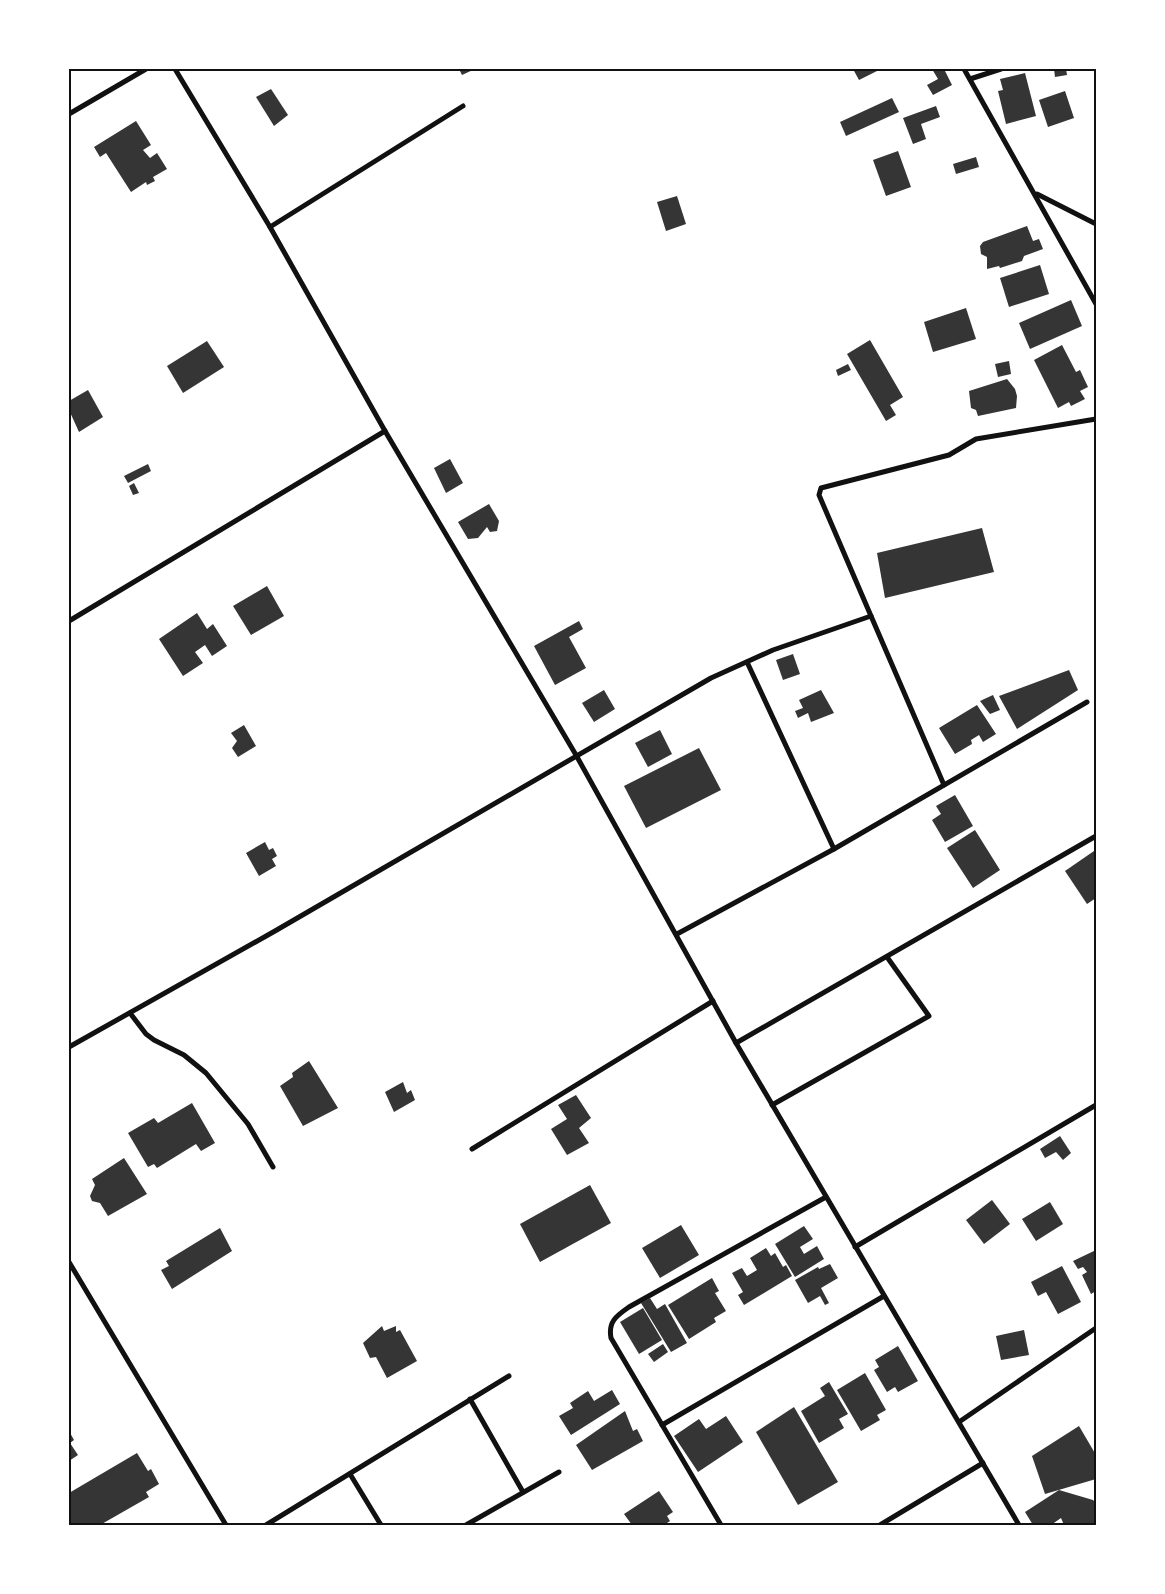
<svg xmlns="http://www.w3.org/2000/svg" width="1165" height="1594" font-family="Manrope,sans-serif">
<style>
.building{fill:#353535}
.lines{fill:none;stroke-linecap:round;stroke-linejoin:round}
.minor{stroke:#111;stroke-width:5}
.neatline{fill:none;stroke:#111;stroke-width:2}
</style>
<rect width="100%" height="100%" fill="#fff"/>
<g class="building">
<polygon points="459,69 475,69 462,75"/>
<polygon points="853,69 881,69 859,80"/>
<polygon points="932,69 944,69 952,85 933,95 927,85 938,79"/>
<polygon points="1054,69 1066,69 1067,75 1055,77"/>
<polygon points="1025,73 1036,116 1006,124 998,91 1003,90 1000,79"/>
<polygon points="271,89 288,115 274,126 256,97"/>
<polygon points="1065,91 1074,118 1048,127 1039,100"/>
<polygon points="892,98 899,112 846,136 840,122"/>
<polygon points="936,106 940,117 921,124 926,139 913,144 903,118"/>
<polygon points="136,121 151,145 143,150 150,158 157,153 167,169 153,177 155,181 147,185 146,182 131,192 106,153 100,157 94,147"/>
<polygon points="898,151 911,187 886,196 873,160"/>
<polygon points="976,157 979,167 956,174 953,164"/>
<polygon points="677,196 686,224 666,231 657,202"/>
<polygon points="1027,226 1033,241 1039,239 1043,249 1024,256 1022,261 1000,268 999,266 987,269 987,257 981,254 980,246 983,242"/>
<polygon points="1040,265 1049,294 1009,307 1000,278"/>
<polygon points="1071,300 1082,326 1030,349 1019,323"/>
<polygon points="966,308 976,339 933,352 924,322"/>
<polygon points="870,340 903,397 890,405 896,415 886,421 847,354"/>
<polygon points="207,341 224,367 183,393 167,366"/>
<polygon points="1062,345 1076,372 1080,370 1088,387 1080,391 1085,399 1071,406 1069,402 1058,408 1034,360"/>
<polygon points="1009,361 1011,374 998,377 995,364"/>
<polygon points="848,364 851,370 838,376 836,370"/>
<polygon points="1007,379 1015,389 1017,396 1016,408 978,416 976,410 971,408 969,391"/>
<polygon points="88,390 103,417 79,432 69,410 69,401"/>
<polygon points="450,459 463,483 446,493 434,468"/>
<polygon points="148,464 151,471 128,483 124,476"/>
<polygon points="134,483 139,493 133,495 129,486"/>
<polygon points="489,504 499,521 497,531 490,532 487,527 478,538 468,539 458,522"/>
<polygon points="982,528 994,572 885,598 877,553"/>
<polygon points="267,586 284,616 251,635 233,606"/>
<polygon points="197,613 207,629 213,624 227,646 212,656 205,645 195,652 203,663 183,676 159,639"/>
<polygon points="579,621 583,629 569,637 586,668 555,685 534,646"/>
<polygon points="793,654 800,674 783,680 776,660"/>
<polygon points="1069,670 1078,690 1017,729 999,696"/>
<polygon points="604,690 615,709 594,722 582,703"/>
<polygon points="821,690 834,713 811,722 808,713 798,718 795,711 803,708 799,700"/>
<polygon points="993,695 1000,710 990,714 980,701"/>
<polygon points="977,705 996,734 983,742 979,735 971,740 972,744 955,754 939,728"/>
<polygon points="244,725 256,746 238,757 232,748 237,741 231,733"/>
<polygon points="660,730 672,754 648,767 635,743"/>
<polygon points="699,748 721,790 646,828 624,786"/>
<polygon points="955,795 973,826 945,842 932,820 941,814 936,806"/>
<polygon points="975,830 1000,870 973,888 947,848"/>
<polygon points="265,842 269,850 273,848 277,856 272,859 276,866 259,876 246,853"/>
<polygon points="1094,851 1096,854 1096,898 1087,904 1065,871"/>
<polygon points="309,1061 338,1108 303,1126 280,1086 293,1077 292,1073"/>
<polygon points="403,1082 407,1093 411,1090 415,1100 394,1112 385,1092"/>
<polygon points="576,1095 591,1118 579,1128 589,1143 567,1155 551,1129 567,1119 558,1105"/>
<polygon points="192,1103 215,1143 201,1151 196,1144 157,1168 154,1164 148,1167 128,1133 154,1118 158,1123"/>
<polygon points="1060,1136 1071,1153 1063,1160 1056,1152 1045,1158 1040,1149"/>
<polygon points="124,1158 147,1194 108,1216 100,1203 92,1201 90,1196 95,1185 92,1179"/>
<polygon points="590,1185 611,1223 540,1262 520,1224"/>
<polygon points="992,1200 1010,1224 984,1244 966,1220"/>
<polygon points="1050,1202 1063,1224 1036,1241 1022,1219"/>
<polygon points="681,1225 699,1255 660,1278 642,1248"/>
<polygon points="804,1226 813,1239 800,1247 804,1254 817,1246 824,1259 795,1277 775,1244"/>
<polygon points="220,1228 232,1251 172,1289 161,1270 169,1266 166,1261"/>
<polygon points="766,1248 771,1256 775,1253 783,1267 786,1265 792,1276 744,1305 738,1295 743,1292 732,1273 742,1268 747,1276 757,1270 750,1258"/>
<polygon points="1096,1250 1096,1291 1091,1294 1082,1275 1087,1272 1083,1267 1078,1269 1073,1261"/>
<polygon points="830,1264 838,1278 821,1288 829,1303 825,1305 820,1296 808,1303 795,1280 818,1267 819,1269"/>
<polygon points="1062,1266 1081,1302 1058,1314 1046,1292 1038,1296 1031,1282"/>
<polygon points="712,1278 719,1291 715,1293 726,1311 714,1318 716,1322 689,1339 668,1305"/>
<polygon points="650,1298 657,1309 665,1304 687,1343 671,1352 641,1303"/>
<polygon points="643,1308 662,1340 639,1354 620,1322"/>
<polygon points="382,1326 384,1331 396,1326 396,1332 400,1330 417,1361 387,1378 376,1357 370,1358 363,1343"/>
<polygon points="1024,1330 1029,1355 1001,1360 996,1336"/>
<polygon points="663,1344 668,1352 654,1362 648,1354"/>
<polygon points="898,1346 918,1381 898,1392 895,1387 887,1392 874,1370 879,1367 875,1360"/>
<polygon points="865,1373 886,1410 877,1415 880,1420 861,1431 837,1390"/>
<polygon points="829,1382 848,1414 839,1419 844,1428 819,1443 801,1411 825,1396 820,1388"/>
<polygon points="612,1390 620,1404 571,1435 559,1416 573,1408 570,1403 588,1391 594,1401"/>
<polygon points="794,1407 838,1482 798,1505 756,1432"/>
<polygon points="625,1411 633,1431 637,1429 643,1441 592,1470 576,1445"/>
<polygon points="726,1416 743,1442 698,1472 674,1436 699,1419 706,1429"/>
<polygon points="1079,1426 1096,1455 1096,1479 1045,1494 1032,1456"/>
<polygon points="69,1431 74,1440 70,1443 78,1455 69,1461"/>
<polygon points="137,1453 148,1471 151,1469 159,1484 146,1492 149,1497 100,1525 69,1525 69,1493"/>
<polygon points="1059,1490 1093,1500 1096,1503 1096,1525 1064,1525 1061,1518 1051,1525 1033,1525 1025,1512"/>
<polygon points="659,1491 673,1512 667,1516 670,1521 664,1525 632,1525 624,1514"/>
</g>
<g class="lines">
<g class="minor">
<polyline points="175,69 270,227 385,431 576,755 736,1043 1019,1525"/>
<polyline points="964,69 1096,304"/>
<polyline points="970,79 1001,69"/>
<polyline points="69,114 146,69"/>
<polyline points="1037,194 1096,224"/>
<polyline points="270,227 463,106"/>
<polyline points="871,616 944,785"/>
<polyline points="69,621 385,431"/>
<polyline points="747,662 834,849"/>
<polyline points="677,934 834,849 1087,702"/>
<polyline points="130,1013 146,1034 154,1040 184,1055 206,1073 248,1124 273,1167"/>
<polyline points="736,1043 1096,836"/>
<polyline points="69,1047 275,931 711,678 773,650 871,616 819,495 821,488 949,455 976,439 1096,419"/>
<polyline points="772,1105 929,1016 887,957"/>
<polyline points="472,1149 713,1001"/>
<polyline points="855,1247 1096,1105"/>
<polyline points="69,1262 226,1525"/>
<polyline points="470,1399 523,1492"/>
<polyline points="959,1422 1096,1328"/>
<polyline points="662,1425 884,1296"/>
<polyline points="350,1474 381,1525"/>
<polyline points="266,1525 509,1376"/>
<polyline points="466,1525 559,1472"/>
<path d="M721,1525L611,1338C608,1322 616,1316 629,1307L826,1197"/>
<polyline points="880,1525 983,1463"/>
</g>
</g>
<rect width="1165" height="1594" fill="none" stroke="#ffffff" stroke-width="140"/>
<rect x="70" y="70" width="1025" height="1454" class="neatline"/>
</svg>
